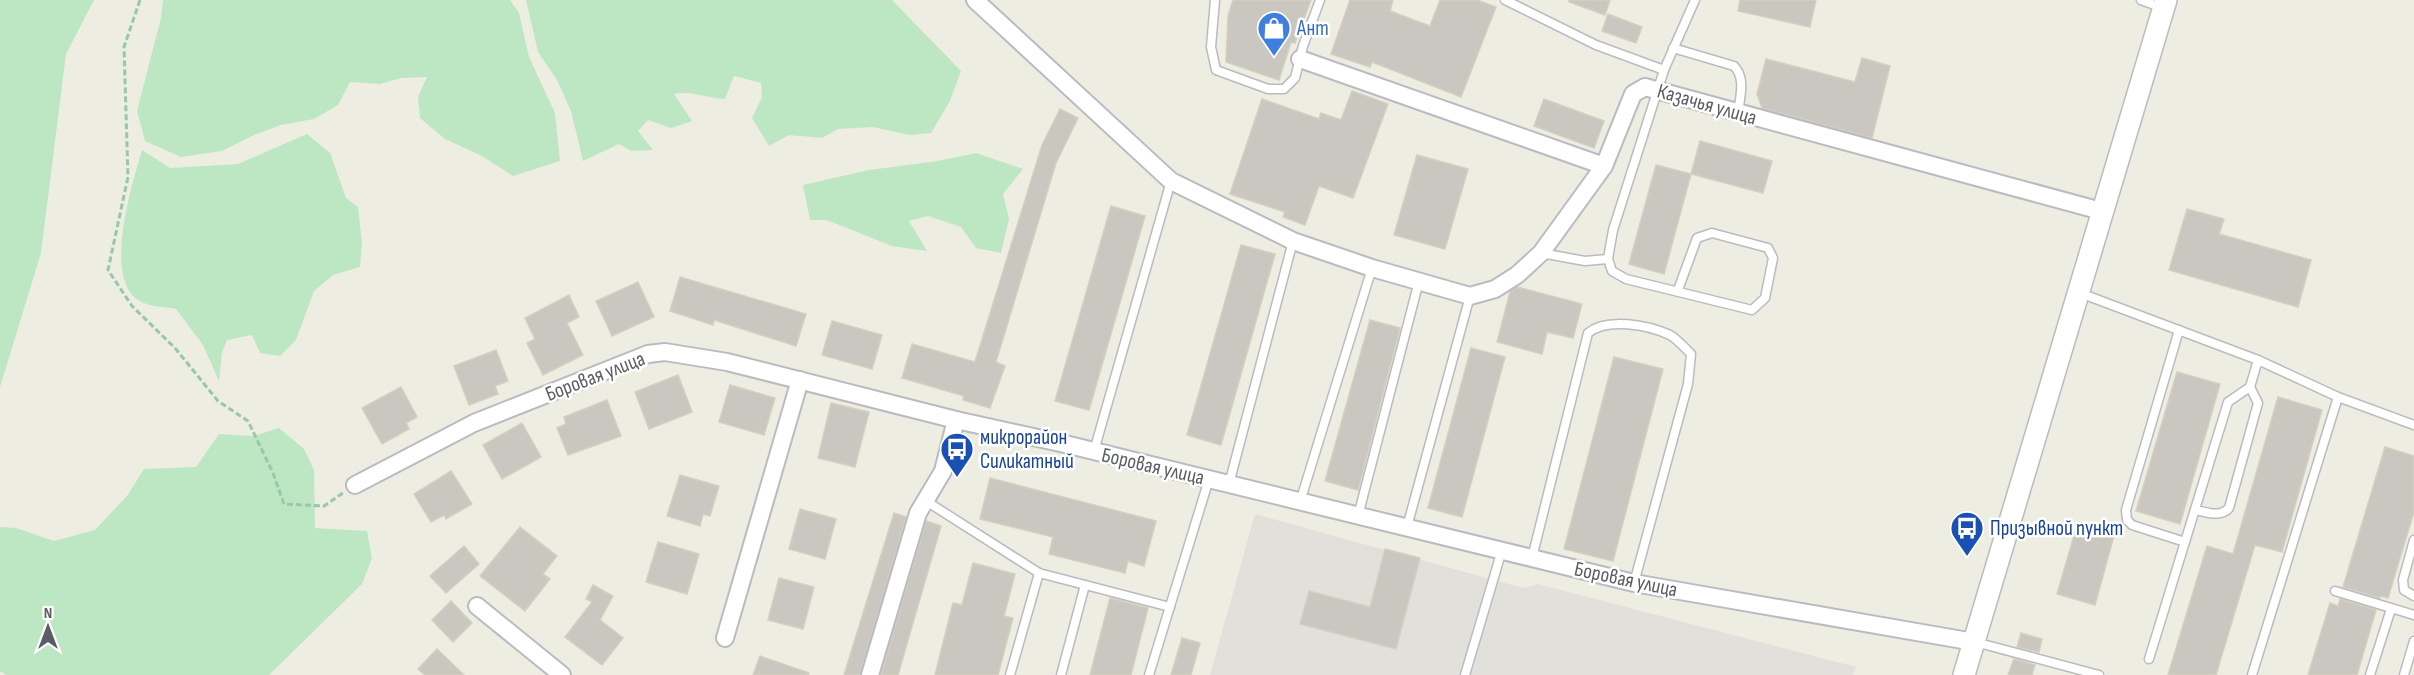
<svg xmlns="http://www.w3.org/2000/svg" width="2414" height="675" font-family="'Sofia Sans Condensed',sans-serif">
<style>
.industrial{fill:#e1e0da}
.green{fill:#bde7c3}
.building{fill:#c9c7bf;stroke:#d3d0c0;stroke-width:1.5}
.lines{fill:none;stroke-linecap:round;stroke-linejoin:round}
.service-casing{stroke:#babbc2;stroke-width:11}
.minor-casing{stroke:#babbc2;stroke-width:20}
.tertiary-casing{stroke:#babbc2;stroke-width:24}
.path{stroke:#96c8ab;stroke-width:3;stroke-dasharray:6 3;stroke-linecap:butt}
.service{stroke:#fff;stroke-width:8}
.minor{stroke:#fff;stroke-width:16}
.tertiary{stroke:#fff;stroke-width:21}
.labels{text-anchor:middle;stroke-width:5;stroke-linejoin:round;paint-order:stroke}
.shop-label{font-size:21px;fill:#366cbe;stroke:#fff;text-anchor:start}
.street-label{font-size:21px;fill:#5a5d64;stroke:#fff}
.transit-label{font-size:21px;fill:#164399;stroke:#fff;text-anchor:start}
</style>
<rect width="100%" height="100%" fill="#eeede2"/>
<polygon class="industrial" points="1255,514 1523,588 1538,584 1856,667 1853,675 1210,675"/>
<g class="green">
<polygon points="0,0 94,0 66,54 41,253 0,387"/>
<polygon points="163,0 510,0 519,13 529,57 555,113 560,161 513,176 482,156 445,139 420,118 418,97 427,77 401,78 380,84 350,82 338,105 314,119 281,125 254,135 222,151 181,157 145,141 137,111 161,18"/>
<path d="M526,0H892L961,71L950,101L931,133L909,135L873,127L838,129L822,138L789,135L769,146L752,118L762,97L761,83L734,76L725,99C707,98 691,90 674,94L692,121L671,128L648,120L638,131L653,150L631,151L619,144L583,161L571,111L557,80L538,52Z"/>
<path d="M307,134L330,153L346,198L358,207L362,242L360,267L333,275L314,291L296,340L280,356L260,353L252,335L227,340L222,352L219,381L203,345L176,309C166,307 153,307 144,303C99,286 133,182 142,150L170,168L238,164Z"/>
<polygon points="976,153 1023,169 1003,194 1009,219 1001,253 976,248 961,227 928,216 909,221 927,251 892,246 827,220 810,220 803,185 869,170 938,161"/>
<polygon points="279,428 304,449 314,470 315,528 367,531 372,558 362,584 269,675 6,675 0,671 0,527 16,528 54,541 95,530 127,496 144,469 196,467 219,434 254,436"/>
</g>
<g class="building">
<polygon points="1233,0 1311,0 1295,43 1291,42 1279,80 1226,62 1228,16"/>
<polygon points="1350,0 1393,0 1390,11 1430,26 1440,0 1477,0 1496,7 1461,97 1372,62 1370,67 1331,54"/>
<polygon points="1569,0 1610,0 1605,15 1569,2"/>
<polygon points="1740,0 1816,0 1810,27 1738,11"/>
<polygon points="1608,14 1642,27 1636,43 1602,31"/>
<polygon points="1862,58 1890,66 1872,138 1762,108 1757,94 1766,59 1855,82"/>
<polygon points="1352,91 1388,104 1353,198 1319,186 1305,225 1283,217 1285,212 1230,194 1262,99 1319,119 1321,113 1341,120"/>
<polygon points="1544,99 1604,121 1594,148 1534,126"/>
<polygon points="1060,109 1078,118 1056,163 996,362 1005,366 990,408 963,400 964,396 902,378 912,344 975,362 1042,145"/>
<polygon points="1700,141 1772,161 1763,193 1691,174"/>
<polygon points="1417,155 1468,169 1445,249 1394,235"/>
<polygon points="1656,165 1691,174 1664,274 1629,264"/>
<polygon points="1111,206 1145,216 1089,410 1055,401"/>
<polygon points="2187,209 2224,219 2219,234 2311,260 2298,307 2169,270"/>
<polygon points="1241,245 1275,254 1221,445 1187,435"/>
<polygon points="680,277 806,314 796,346 714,320 713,325 670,311"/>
<polygon points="638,282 654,317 612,336 596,301"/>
<polygon points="1517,287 1582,304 1573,338 1547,332 1542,354 1497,342 1510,292"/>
<polygon points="569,295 579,317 567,323 583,355 543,375 527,343 535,339 525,318"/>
<polygon points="1370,320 1400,328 1358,490 1325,481"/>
<polygon points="832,321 882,335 872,369 822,355"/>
<polygon points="1471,348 1505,357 1462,517 1428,508"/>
<polygon points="496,350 508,381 495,386 498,394 469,405 454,366"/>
<polygon points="1614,357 1663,369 1613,561 1564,549"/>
<polygon points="2177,372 2220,384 2180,524 2136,511"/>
<polygon points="678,375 692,412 649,429 635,392"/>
<polygon points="730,385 775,398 764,435 719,422"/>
<polygon points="401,387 417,417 406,423 409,429 382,444 362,408"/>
<polygon points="2278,397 2322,410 2282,552 2255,545 2216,675 2168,675 2207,546 2233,554"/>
<polygon points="607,400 621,436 568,455 557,428 566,424 564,417"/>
<polygon points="831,403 869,412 855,467 818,458"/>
<polygon points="522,423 541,457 502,479 483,445"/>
<polygon points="2385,447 2414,456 2414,512 2388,598 2381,596 2380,598 2343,587"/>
<polygon points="451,471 472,504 446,519 444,515 431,522 414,494"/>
<polygon points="680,475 719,486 710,516 703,514 700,526 667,516"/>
<polygon points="990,478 1156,521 1144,566 1128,561 1125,573 1049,554 1053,537 980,519"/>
<polygon points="800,509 836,519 825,559 789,549"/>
<polygon points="894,513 906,517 860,675 844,675"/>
<polygon points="926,521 941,526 898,675 881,675"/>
<polygon points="2078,522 2115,532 2095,605 2057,594"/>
<polygon points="520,527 557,556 543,574 550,579 525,611 480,576"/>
<polygon points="658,542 699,554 687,594 646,582"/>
<polygon points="464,546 479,564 446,593 430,576"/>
<polygon points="1385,549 1420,558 1396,649 1300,624 1309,591 1370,607"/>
<polygon points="973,563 1015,574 1004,616 1013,618 998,675 935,675 953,603 962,605"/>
<polygon points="779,578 814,587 803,629 768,620"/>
<polygon points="593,585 613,596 600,620 623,638 602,665 565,637 592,602 586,599"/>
<polygon points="1110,598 1148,608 1131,675 1090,675"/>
<polygon points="2340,599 2376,610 2357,675 2308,675 2330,603 2338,606"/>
<polygon points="451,601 472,623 453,642 432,620"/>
<polygon points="2021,633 2042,639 2039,652 2017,647"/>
<polygon points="1182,638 1200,643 1191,675 1171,675"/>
<polygon points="437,649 464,675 425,675 418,669"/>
<polygon points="760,656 809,673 808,675 753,675"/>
<polygon points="2014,659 2035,665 2032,675 2008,675"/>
</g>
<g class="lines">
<defs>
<g id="service">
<polyline points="1215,0 1211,47 1216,70 1268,89 1284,89 1295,78 1303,46 1320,0"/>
<polyline points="1505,0 1596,45 1664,70"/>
<polyline points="2141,0 2163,8"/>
<path d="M1673,48L1734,66C1746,78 1740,97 1738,113"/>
<polyline points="1541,253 1585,261 1608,259"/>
<polyline points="1678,290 1697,238 1712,233 1768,248 1773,258 1765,298 1752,310 1626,279 1612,271 1608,259 1613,230 1664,70 1695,0"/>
<polyline points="2080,293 2258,360 2338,397 2414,425"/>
<polyline points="2179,330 2126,510 2127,520 2132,525 2185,542"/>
<polyline points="1094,451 1171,181"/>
<polyline points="1229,484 1293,241"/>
<polyline points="926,501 1039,573"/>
<polyline points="1300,502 1372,268"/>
<path d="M2195,510C2207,512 2220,518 2229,508L2258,403L2250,387"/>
<polyline points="1358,516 1419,281"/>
<polyline points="1407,527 1470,296"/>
<polyline points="2414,540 2403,580 2404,590 2414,596"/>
<path d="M1532,558L1588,333C1607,317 1648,325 1670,335C1677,339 1685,348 1691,354L1688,384L1634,583"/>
<polyline points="2335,591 2414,615"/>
<polyline points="1975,642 2099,675"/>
<polyline points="2149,659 2228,402 2250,387 2258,360"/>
<polyline points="1010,675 1039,573 1170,607"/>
<polyline points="1061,675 1085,585"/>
<polyline points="1149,675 1209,479"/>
<polyline points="1465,675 1502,550"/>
<polyline points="2252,675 2338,397"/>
<polyline points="2370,675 2391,609"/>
<polyline points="2404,675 2414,641"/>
</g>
<g id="minor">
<polyline points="975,0 1171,181 1293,241 1372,268 1470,296 1495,289 1517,275 1541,253 1604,166"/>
<polyline points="1300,59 1604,166 1633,94 1645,87 2101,211"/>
<polyline points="355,485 474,423 648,354 665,352 727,362 956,420 1065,444 1634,583 1974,642"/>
<polyline points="477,606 562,675"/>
<polyline points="725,638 800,380"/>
<polyline points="870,675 918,513 943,471 956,420"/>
</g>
<polyline id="tertiary" points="1964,675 2166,0"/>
</defs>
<use href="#service" class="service-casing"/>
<use href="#minor" class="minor-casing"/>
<use href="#tertiary" class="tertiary-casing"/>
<polyline class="path" points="140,0 124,47 128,177 108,270 132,306 175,348 218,401 248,421 273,473 284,504 324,506 343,493"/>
<use href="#service" class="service"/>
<use href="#minor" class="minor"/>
<use href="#tertiary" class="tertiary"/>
</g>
<defs>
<symbol id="shop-pin" viewBox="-11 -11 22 30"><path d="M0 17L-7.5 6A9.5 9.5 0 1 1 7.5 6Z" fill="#3f7fe0" stroke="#fff"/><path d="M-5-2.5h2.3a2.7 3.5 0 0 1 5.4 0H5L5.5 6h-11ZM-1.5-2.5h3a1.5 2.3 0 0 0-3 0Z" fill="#fff"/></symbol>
<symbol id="bus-pin" viewBox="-11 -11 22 30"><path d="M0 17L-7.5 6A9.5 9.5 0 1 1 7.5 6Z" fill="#1a4fb4" stroke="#fff"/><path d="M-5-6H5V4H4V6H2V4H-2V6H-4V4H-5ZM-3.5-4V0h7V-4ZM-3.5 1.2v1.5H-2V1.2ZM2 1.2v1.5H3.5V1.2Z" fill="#fff"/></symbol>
</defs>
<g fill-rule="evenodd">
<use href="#shop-pin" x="1255" y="9" width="38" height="52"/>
<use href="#bus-pin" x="938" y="430" width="38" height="52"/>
<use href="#bus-pin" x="1948" y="509" width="38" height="52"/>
</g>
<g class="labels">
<g class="shop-label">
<text x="1297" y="35">Ант</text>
</g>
<g class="street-label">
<text transform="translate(1707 104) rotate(16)" y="7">Казачья улица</text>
<text transform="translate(595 376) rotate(-21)" y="7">Боровая улица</text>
<text transform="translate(1153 466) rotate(13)" y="7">Боровая улица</text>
<text transform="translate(1626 579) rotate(12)" y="7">Боровая улица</text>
</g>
<g class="transit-label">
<text x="980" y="444">микрорайон<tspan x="980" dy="24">Силикатный</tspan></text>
<text x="1990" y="535">Призывной пункт</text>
</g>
</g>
<g transform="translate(48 627)" stroke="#ffffff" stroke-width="4.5" paint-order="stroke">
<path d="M0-4.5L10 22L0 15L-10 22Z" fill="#5a5d64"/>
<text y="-9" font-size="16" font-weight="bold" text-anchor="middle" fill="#5a5d64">N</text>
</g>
</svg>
